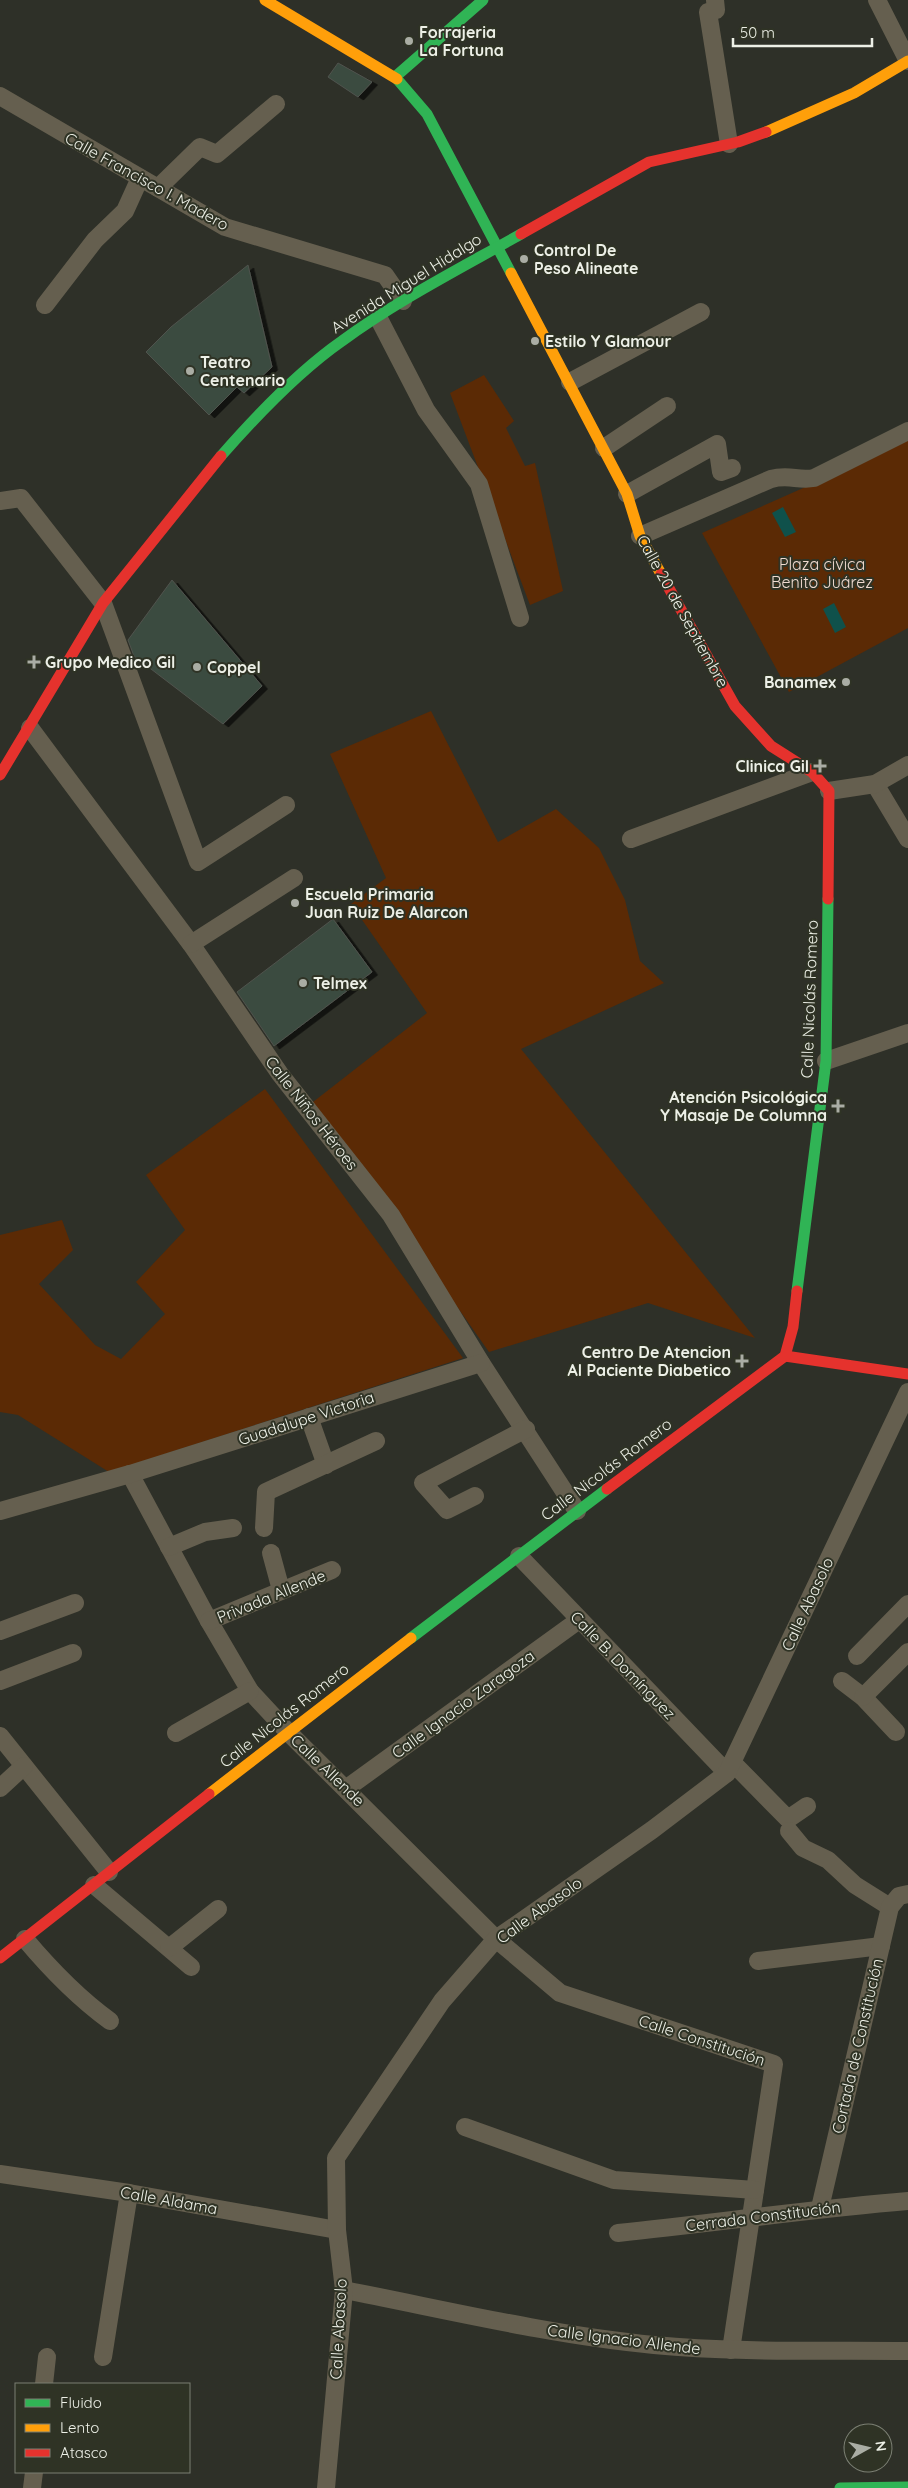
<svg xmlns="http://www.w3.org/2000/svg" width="908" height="2488" font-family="Quicksand,sans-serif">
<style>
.green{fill:#5b2a05}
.water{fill:#0f514b}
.building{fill:#3b4c3f;stroke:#50534e;filter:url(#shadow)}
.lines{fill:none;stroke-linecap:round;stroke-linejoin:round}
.street{stroke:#655f4f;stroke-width:18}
.fast{stroke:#30b455;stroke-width:11}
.slow{stroke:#ff9f0a;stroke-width:11}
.jam{stroke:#e5322d;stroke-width:11}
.poi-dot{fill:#aaada4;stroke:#2f3325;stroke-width:2}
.labels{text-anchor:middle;stroke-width:4;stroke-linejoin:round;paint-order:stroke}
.poi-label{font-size:16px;font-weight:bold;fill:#edf0e7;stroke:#2f3325;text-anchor:start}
.street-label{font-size:16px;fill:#edf0e7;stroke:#2f3325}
.park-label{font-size:16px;fill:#f0dbd0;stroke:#2f3325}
</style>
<defs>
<filter id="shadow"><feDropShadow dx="5.5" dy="3" stdDeviation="0" flood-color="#0009"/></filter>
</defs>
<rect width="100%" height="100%" fill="#2e3028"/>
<g class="green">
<polygon points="484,375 514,421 506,428 525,466 535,463 563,591 530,605 450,393"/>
<polygon points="908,434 908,628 789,692 702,533 819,481"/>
<polygon points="431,711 498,842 556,809 599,848 625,900 640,961 664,983 521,1049 755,1338 648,1303 489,1352 313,1102 427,1013 351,904 386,878 330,754"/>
<polygon points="265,1089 463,1358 109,1472 18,1415 0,1412 0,1235 62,1220 73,1250 39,1284 95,1345 121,1359 165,1314 136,1282 185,1230 146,1175"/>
</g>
<g class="water">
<polygon points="783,507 796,532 785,537 772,513"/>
<polygon points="834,603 846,627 835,633 823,609"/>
</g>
<g class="building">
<polygon points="338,63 372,82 358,97 328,77"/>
<polygon points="248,265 272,367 244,393 237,387 209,415 146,352 171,327"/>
<polygon points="172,580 262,686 223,724 134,656 128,640"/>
<polygon points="333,919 372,972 274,1046 237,992"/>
</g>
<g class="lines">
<g class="street">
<polyline points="715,0 716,10 708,12 729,144"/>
<polyline points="877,0 908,61"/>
<polyline points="0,96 225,227 385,275 403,301"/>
<polyline points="158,188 200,147 217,154 276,104"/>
<polyline points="45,305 95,240 125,211 140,178"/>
<polyline points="379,319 426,410 479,484 520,618"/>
<polyline points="570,382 701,312"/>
<polyline points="604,448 667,406"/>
<polyline points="627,494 717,444 721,472 732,468"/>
<polyline points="0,501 21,498 103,603 198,862 286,805"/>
<path d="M640,536L771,479C789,474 798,481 814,478L908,431"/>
<polyline points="30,728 191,944 280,1074 391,1215 481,1363 577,1511"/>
<polyline points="875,784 908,839"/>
<polyline points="829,791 875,784 908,765"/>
<polyline points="631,839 812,772"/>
<polyline points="191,944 294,878"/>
<polyline points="826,1061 908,1033"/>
<polyline points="309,1417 326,1465"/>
<polyline points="130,1474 209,1621 250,1691 288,1732 496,1939 560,1993 774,2064 731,2350"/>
<polyline points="475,1496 447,1510 423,1483 526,1429"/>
<polyline points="0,1511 130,1474 481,1363"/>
<polyline points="264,1528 266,1492 376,1441"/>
<polyline points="169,1547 205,1532 233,1528"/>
<polyline points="271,1553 281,1590"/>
<polyline points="519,1556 727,1773"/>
<polyline points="209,1621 332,1570"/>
<polyline points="0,1631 75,1603"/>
<polyline points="857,1656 908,1604"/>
<polyline points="0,1681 73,1653"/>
<polyline points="842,1681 863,1697 896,1732"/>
<polyline points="863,1697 908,1652"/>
<polyline points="176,1733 250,1691"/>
<polyline points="0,1736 109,1872"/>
<polyline points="732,1762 788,1819 807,1806"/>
<polyline points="0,1788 24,1766"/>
<polyline points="347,1788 579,1620"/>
<polyline points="789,1831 803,1848 828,1860 855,1885 890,1907"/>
<polyline points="94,1885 191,1967"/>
<path d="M25,1939C51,1970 77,1997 110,2021"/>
<polyline points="169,1948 218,1909"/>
<polyline points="758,1961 881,1946"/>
<polyline points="465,2127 614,2180 755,2190"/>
<polyline points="0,2174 129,2193 337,2230"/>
<polyline points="820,2208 890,1907 899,1896 908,1894"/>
<path d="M618,2233C715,2223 811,2209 908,2201"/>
<path d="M344,2290C447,2310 550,2335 654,2345C738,2353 823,2350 908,2351"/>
<polyline points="103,2357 129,2193"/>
<polyline points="44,2384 47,2357"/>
<polyline points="32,2488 34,2472"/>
<polyline points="326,2488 344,2290 337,2230 336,2158 442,2001 496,1939 652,1830 727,1773 908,1392"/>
</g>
<g class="fast">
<polyline points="395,77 483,0"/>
<polyline points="397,79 427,114 511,273"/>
<path d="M221,456C256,416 299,371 342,341C398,300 461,268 521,234"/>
<polyline points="797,1291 826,1061 828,899"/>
<polyline points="411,1638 607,1489"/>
<polyline points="840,2488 908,2487"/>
</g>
<g class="slow">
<polyline points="265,0 397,79"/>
<polyline points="766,132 854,93 908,61"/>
<polyline points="511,273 627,494 640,536 661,574"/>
<polyline points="209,1794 411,1638"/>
</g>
<g class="jam">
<polyline points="521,234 649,162 738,142 766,132"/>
<polyline points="661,574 735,706 771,746 812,772 829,791 828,899"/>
<polyline points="0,775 103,603 221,456"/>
<polyline points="785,1356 908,1374"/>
<polyline points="607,1489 785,1356 793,1327 797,1291"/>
<polyline points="0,1958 209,1794"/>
</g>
</g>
<g class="poi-dot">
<circle cx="409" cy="41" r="5"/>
<circle cx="524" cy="259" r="5"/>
<circle cx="535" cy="341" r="5"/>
<circle cx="190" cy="371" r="5"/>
<path d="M31.5 654.5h5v5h5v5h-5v5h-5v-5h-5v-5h5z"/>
<circle cx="197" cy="667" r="5"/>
<circle cx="846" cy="682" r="5"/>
<path d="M817.5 758.5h5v5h5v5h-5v5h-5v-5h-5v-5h5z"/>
<circle cx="295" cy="903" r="5"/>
<circle cx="303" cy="983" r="5"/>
<path d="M835.5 1098.5h5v5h5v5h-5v5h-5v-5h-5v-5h5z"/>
<path d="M739.5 1353.5h5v5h5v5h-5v5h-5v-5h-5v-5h5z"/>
</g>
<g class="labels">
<g class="poi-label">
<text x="419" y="38">Forrajeria<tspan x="419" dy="18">La Fortuna</tspan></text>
<text x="534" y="256">Control De<tspan x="534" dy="18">Peso Alineate</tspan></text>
<text x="545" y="347">Estilo Y Glamour</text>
<text x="200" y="368">Teatro<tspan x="200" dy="18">Centenario</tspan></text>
<text x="45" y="668">Grupo Medico Gil</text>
<text x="207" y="673">Coppel</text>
<text x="836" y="688" text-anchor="end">Banamex</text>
<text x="809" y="772" text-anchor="end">Clinica Gil</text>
<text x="305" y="900">Escuela Primaria<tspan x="305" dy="18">Juan Ruiz De Alarcon</tspan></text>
<text x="313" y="989">Telmex</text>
<text x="827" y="1103" text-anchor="end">Atención Psicológica<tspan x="827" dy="18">Y Masaje De Columna</tspan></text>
<text x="731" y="1358" text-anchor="end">Centro De Atencion<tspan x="731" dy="18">Al Paciente Diabetico</tspan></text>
</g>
<g class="street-label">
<text transform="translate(147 181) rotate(29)" y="6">Calle Francisco I. Madero</text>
<text transform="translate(406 283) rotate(-32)" y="6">Avenida Miguel Hidalgo</text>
<text transform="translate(683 611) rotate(61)" y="6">Calle 20 de Septiembre</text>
<text transform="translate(809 999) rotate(-88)" y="6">Calle Nicolás Romero</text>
<text transform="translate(312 1113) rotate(52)" y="6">Calle Niños Héroes</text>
<text transform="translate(306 1418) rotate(-18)" y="6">Guadalupe Victoria</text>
<text transform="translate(606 1469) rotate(-37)" y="6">Calle Nicolás Romero</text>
<text transform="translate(271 1596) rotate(-22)" y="6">Privada Allende</text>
<text transform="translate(807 1604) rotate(-65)" y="6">Calle Abasolo</text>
<text transform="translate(623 1665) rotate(46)" y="6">Calle B. Domínguez</text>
<text transform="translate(463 1704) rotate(-36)" y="6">Calle Ignacio Zaragoza</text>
<text transform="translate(284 1715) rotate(-38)" y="6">Calle Nicolás Romero</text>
<text transform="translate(328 1770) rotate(44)" y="6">Calle Allende</text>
<text transform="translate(539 1910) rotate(-36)" y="6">Calle Abasolo</text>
<text transform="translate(702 2040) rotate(18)" y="6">Calle Constitución</text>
<text transform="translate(857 2046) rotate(-77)" y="6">Cortada de Constitución</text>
<text transform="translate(169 2200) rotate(10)" y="6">Calle Aldama</text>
<text transform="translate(763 2216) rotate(-7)" y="6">Cerrada Constitución</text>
<text transform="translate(338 2329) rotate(-87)" y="6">Calle Abasolo</text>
<text transform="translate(624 2339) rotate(7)" y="6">Calle Ignacio Allende</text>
</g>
<g class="park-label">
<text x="822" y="570">Plaza cívica<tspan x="822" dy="18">Benito Juárez</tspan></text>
</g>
</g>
<rect x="15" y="2383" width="175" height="90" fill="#2f3325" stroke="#7b7f73"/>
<rect x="25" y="2399" width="25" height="8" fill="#30b455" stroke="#7b7f73"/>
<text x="60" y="2408" font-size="15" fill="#edf0e7">Fluido</text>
<rect x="25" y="2424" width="25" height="8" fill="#ff9f0a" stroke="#7b7f73"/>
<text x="60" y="2433" font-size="15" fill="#edf0e7">Lento</text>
<rect x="25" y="2449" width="25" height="8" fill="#e5322d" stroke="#7b7f73"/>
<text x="60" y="2458" font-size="15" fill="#edf0e7">Atasco</text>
<g transform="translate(868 2448) rotate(82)"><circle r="24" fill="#2f3325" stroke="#7b7f73"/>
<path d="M0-4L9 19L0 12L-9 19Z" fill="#aaada4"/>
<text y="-8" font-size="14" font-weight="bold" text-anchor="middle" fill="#edf0e7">N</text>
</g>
<path d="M733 38v8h139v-8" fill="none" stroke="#edf0e7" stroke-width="2.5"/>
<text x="740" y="38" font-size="15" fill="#edf0e7" stroke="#2f3325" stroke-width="4" paint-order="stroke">50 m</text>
</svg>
